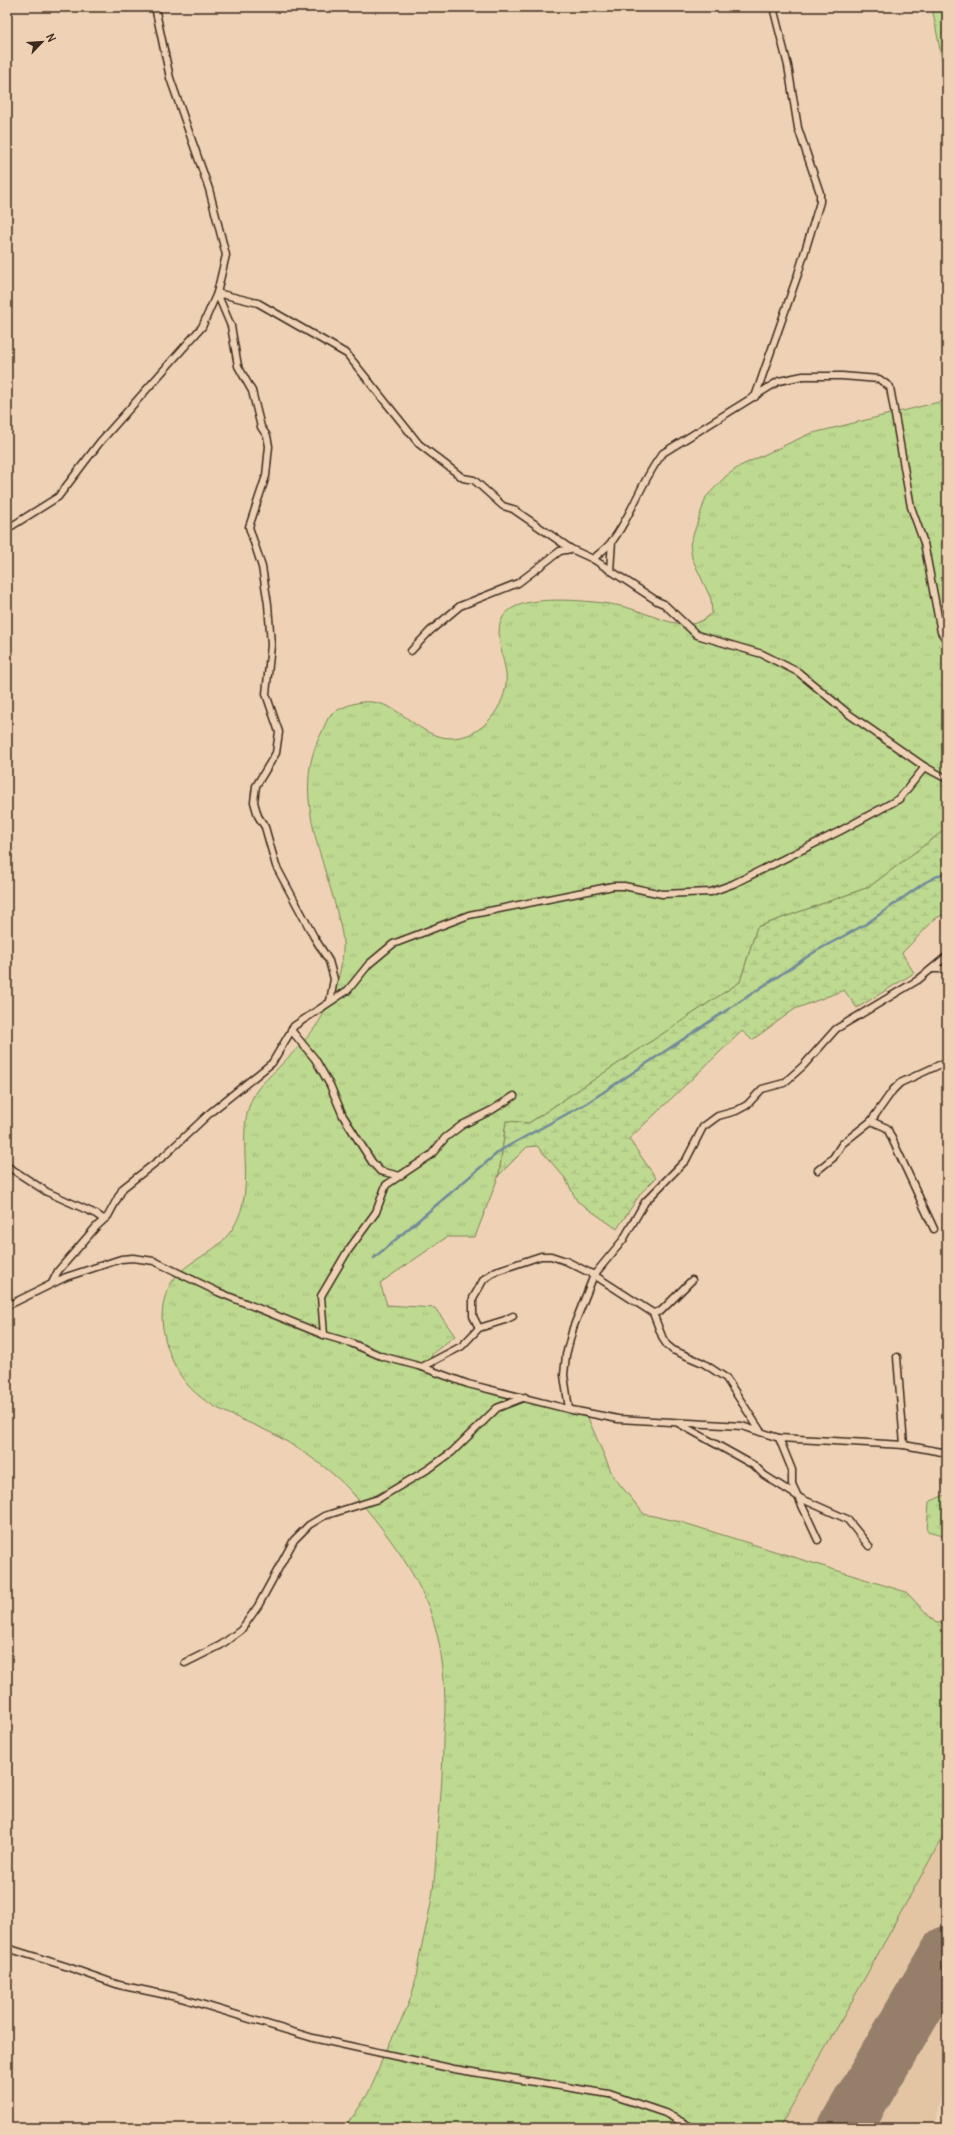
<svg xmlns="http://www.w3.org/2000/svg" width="954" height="2135" font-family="Delius,sans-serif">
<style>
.built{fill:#e3c5a4}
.grass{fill:url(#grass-tufts);stroke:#7c8257}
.wetland{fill:url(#wetland-marsh);stroke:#7c8257}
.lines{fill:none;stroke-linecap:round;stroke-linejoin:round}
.stream{stroke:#6f899c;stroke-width:2.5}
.runway{stroke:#957e6a;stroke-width:54}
.street-casing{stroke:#3b2a1e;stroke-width:9}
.street{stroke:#efd2b5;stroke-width:6}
</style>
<defs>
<pattern id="grass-tufts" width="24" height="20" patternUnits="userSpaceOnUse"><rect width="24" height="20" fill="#bed990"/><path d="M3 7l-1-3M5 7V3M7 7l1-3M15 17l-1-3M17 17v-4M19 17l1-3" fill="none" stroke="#a4ba7c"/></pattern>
<pattern id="wetland-marsh" width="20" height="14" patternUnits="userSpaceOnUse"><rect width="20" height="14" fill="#bed990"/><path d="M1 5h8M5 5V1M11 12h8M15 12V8" fill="none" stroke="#a4ba7c"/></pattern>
</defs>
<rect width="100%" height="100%" fill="#efd2b5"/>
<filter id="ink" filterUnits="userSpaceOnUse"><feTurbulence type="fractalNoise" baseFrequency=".025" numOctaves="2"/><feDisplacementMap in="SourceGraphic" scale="8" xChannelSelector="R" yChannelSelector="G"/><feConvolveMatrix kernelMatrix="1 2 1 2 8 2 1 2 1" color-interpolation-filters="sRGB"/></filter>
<g filter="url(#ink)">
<polygon class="built" points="947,1829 947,2065 934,2128 779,2128 841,2021"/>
<g class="grass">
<path d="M947,400V828L869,887L757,927L740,982L529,1123L506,1121L499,1175L475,1237H447L380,1283L387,1305L435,1308L455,1336L433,1353L426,1369L588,1418L613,1476L644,1514L681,1522L906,1592L936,1623L947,1622V1829L841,2021L779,2128H344C355,2114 366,2099 373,2083C378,2073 380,2063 385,2053C392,2037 402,2021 408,2005C415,1989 417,1970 420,1953C425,1932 430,1911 433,1890C436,1868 436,1847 438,1826C441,1797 443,1769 443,1740C443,1729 445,1719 445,1708C445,1681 442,1649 434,1623C421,1578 386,1531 355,1496C335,1472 306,1453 279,1437C235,1413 192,1409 171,1357C166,1345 162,1329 162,1316C165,1258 210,1265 233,1228C260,1184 231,1134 255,1093C260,1085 270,1076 277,1069C289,1056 303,1044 313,1030C329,1009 342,976 343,950C344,937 339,921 336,908C321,851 291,789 322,732C325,725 327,718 332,713C335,711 339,710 342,708C398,682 412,746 460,737C487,733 509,700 506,674C502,645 485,613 526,603C550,597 608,601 632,609C649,614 666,623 684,624C696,625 703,621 712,613L711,599L692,558L690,544L706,497L726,476L740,466L809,434Z"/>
<polygon points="947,1494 947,1536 927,1531 929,1502"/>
</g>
<g class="wetland">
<polygon points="932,7 947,7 947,82 945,77"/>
<polygon points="947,828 947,913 936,918 902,953 914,973 857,1008 844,990 795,1009 752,1040 742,1031 629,1139 656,1178 641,1193 617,1229 577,1201 565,1178 537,1146 527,1147 499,1175 506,1121 529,1123 740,982 757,927 869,887"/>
</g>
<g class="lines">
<polyline class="stream" points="374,1258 501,1150 587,1103 816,951 866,924 924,883 947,871"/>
<polyline class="runway" points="845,2128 947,1953"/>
<defs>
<g id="street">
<polyline points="217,293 258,303 347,354 419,444 463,478 474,480 503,506 513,509 571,549 593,559 657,601 664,604 697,635 762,654 798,672 850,715 925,767 947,779"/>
<polyline points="217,293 231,326 238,366 252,391 261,427 267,436 269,446 266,476 249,527 262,567 268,604 271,645 266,694 279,732 276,753 256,786 254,802 258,816 265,827 276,866 314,937 329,961 334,979 330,1001"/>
<polyline points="755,397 798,274 820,202 820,193 798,128 788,66 773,7"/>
<polyline points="7,529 58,497 100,442 202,327 217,293 226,255 209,189 170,78 155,7"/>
<path d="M593,559C600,553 608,547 613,540C633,513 642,479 663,453L779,381L803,376H842L879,379L890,387L911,507L924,543L941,632L947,641"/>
<polyline points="610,571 612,541"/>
<polyline points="411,651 430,631 460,606 518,583 560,551 571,549"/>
<polyline points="932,969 947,969"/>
<polyline points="291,1030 315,1059 330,1085 343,1116 372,1162 380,1171 400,1176"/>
<polyline points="871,1121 887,1128 934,1229"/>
<polyline points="7,1166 47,1192 96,1214 103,1219"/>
<polyline points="818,1170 833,1158 842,1144 871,1121 893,1090 900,1083 939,1065 947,1064"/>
<polyline points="52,1283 58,1271 96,1227 108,1216 123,1188 164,1156 211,1112 272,1063 294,1026 348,990 369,964 393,944 469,915 613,886 624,886 662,894 711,892 733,884 840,831 899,799 925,767"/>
<polyline points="7,1306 66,1277 121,1259 133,1258 154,1261 218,1292 324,1335 351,1343 381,1356 422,1367 468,1384 572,1410 618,1419 742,1426 779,1438 904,1445 947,1453"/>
<polyline points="653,1313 661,1311 692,1280"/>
<polyline points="479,1328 473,1316 473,1298 484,1279 496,1271 541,1256 551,1256 566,1261 594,1275 653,1313 663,1339 667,1345 673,1350 703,1363 726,1378 761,1432"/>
<polyline points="324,1335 321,1296 347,1252 376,1212 386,1185 431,1155 445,1138 462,1125 492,1110 514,1096"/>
<polyline points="897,1357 904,1445"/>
<polyline points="422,1367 462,1346 479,1328 505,1320 513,1316"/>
<polyline points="569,1409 564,1375 566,1355 573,1328 594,1275 623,1240 645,1202 686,1160 703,1127 718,1116 736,1111 747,1105 762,1089 784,1083 803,1066 836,1029 918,980 947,956"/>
<polyline points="678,1423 755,1466 764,1475 802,1499 847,1519 869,1546"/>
<polyline points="779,1438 792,1470 792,1484 818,1540"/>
<polyline points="185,1663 221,1645 241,1630 258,1606 294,1540 309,1525 324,1516 378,1499 430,1468 452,1452 497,1408 525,1397"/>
<polyline points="7,1948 65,1966 119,1985 181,1998 313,2038 454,2069 609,2094 665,2113 693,2128"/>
</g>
</defs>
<use href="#street" class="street-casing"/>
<use href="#street" class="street"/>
</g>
</g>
<rect width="954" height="2135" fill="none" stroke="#efd2b5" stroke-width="24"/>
<rect x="12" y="12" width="930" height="2111" fill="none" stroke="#3b2a1e" stroke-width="1.5" filter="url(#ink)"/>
<g transform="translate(42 42) rotate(65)" stroke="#efd2b5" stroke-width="3" paint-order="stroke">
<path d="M0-3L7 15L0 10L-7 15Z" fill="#3b2a1e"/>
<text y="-6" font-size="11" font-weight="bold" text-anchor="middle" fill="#3b2a1e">N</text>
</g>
</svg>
